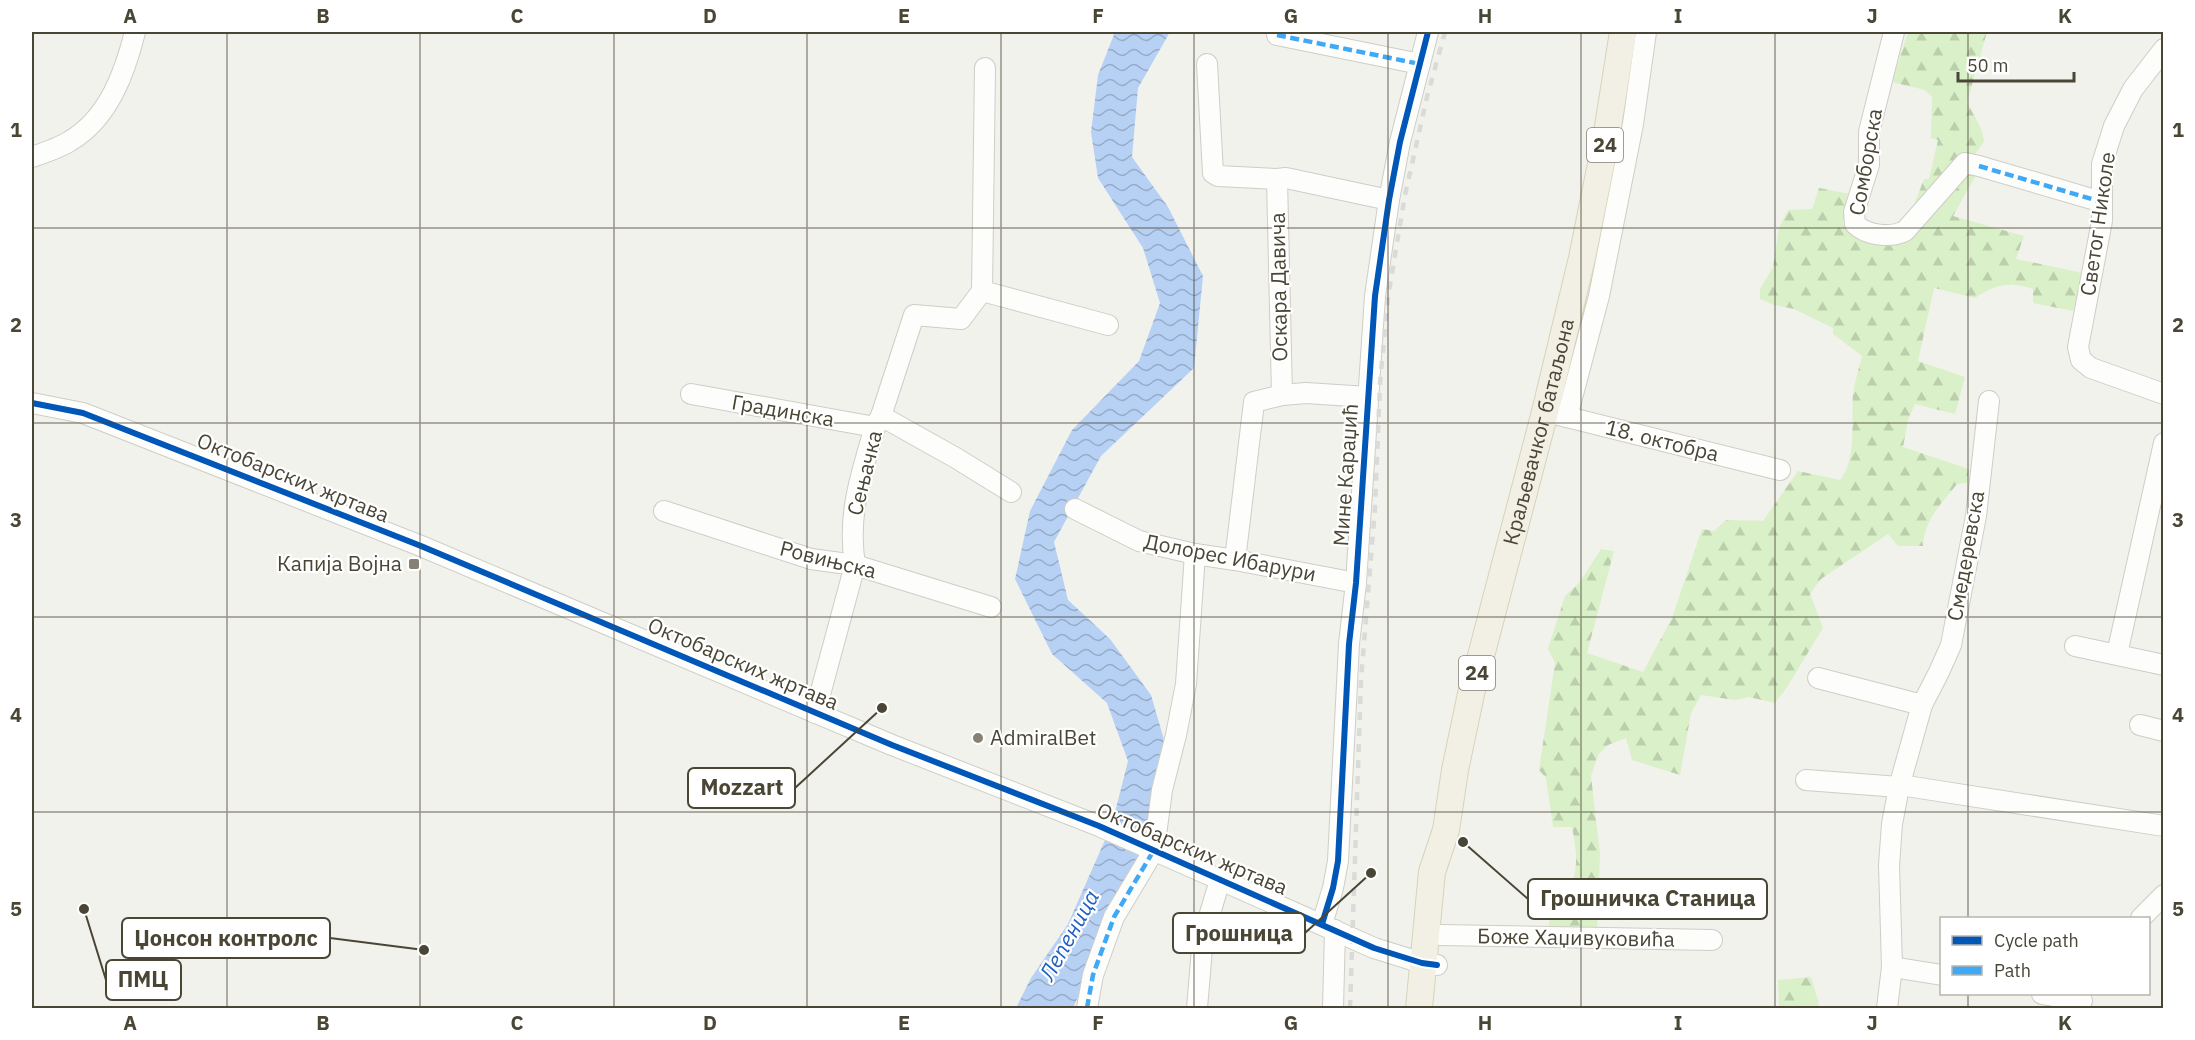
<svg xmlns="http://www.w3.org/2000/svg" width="2195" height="1040" font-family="'IBM Plex Sans',sans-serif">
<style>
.forest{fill:url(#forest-firs)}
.water{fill:url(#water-waves)}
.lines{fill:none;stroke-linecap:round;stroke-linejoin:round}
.minor-casing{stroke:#cecdc6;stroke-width:22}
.major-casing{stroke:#d7d3b7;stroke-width:28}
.minor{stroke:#fdfdfc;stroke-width:20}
.major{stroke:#f2f0e4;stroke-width:26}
.rail{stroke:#dadad9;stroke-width:4.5;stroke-dasharray:8 8;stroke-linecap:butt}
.quiet{stroke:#3fa9f5;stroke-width:4.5;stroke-dasharray:9 4.5;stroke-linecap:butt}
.cycleway-casing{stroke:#fff;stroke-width:10}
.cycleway{stroke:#0057b8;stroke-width:6}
.grid{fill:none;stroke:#4a4635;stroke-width:1.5;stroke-opacity:0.55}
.poi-dot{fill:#858275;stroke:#fff;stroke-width:2}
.labels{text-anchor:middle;stroke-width:4.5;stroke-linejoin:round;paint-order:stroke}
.shield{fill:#fff;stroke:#807e72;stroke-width:1.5}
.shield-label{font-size:20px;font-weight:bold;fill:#4a4635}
.street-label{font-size:21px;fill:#4a4635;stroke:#fff}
.poi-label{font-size:21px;fill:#4a4635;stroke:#fff;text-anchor:end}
.water-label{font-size:22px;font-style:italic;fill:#2161c4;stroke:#fff}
.leader{fill:none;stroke:#4a4635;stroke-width:2}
.callout-dot{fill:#4a4635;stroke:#fff;stroke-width:2}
.callout{fill:#fff;stroke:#4a4635;stroke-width:2}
.callout-label{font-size:22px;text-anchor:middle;font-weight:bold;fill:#4a4635}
.neatline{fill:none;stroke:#4a4635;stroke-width:2}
.grid-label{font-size:20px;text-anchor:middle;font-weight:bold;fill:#4a4635}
</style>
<defs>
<pattern id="forest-firs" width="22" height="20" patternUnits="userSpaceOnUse" patternTransform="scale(1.5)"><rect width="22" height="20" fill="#d9f0c9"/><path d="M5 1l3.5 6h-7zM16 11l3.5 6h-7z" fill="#bccfad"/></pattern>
<pattern id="water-waves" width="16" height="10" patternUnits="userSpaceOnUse" patternTransform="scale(1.5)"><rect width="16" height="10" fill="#b7d1f5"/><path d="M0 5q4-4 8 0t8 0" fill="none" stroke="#97abc7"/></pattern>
</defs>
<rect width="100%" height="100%" fill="#f2f2ec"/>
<g class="forest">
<path d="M1908,32H1987L1967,102C1974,117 1982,125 1984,142L1972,158L1915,210L1914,205L1924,179H1929L1938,140L1931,138L1932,97L1925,90L1892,82Z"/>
<path d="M1961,174L1976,175L1953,216L2024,236L2016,259L2083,273L2073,311L2033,303V289C2010,281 1995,284 1975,298L1934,288L1918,361L1965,377L1955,414L1915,404L1908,420L1903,447L1969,469L1967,483L1957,484C1941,504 1924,520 1923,546H1898L1888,534L1821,579L1810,594L1823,628L1787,687L1775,703L1749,697L1735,700L1701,695L1691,713L1680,775L1632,760L1626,738L1608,745L1598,755L1591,776L1600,855L1597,933L1548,929L1555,896L1568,893C1579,869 1577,854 1572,827H1553L1546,778L1539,770L1555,663L1548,649L1565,596L1579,583L1601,549L1614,551L1587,653L1643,672L1672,618L1702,529L1714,531L1726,520L1763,521L1798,471L1840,480C1857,462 1851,417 1853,393C1855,381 1859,368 1862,356L1833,334V328L1794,309L1774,305L1760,299V289L1773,267L1779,228L1788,210L1812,209L1819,188L1850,194L1843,224C1854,239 1886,252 1903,242Z"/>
<polygon points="1811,977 1819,1004 1817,1008 1779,1008 1778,980"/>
</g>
<polygon class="water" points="1115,32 1170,32 1138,88 1132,157 1168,207 1203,276 1194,368 1101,456 1054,542 1068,600 1110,639 1151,695 1167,750 1151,835 1073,1008 1016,1008 1031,978 1068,924 1112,824 1128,761 1107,703 1052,654 1015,579 1030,511 1072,430 1139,361 1160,303 1143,248 1098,178 1091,132 1098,75"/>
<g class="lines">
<defs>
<g id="minor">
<path d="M1894,32L1869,132V165L1854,212L1855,224C1867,236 1891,238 1905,231L1965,163L1979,166L2102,202"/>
<polyline points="1277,35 1420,64"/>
<polyline points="2164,49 2133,89 2114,126 2102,164 2102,221 2078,347 2081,360 2091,368 2164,394"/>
<polyline points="1207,64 1213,173 1218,176 1277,179 1286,178 1389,200"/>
<path d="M32,157C44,153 59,148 70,141C109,118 125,72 135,32"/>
<polyline points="1277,179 1282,395"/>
<polyline points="982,291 1108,325"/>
<polyline points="691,394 875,427"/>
<polyline points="32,403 83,413 421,546 892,745 1099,826 1374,948 1422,963 1437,965"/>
<polyline points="1555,414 1780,470"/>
<polyline points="881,416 956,458 1011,492"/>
<polyline points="1567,417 1599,296 1633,124 1646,32"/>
<polyline points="1075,509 1139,541 1195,554 1235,560 1356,583"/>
<polyline points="664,511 811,559 855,565 991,607"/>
<polyline points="1235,560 1254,402 1282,395 1306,393 1368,397"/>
<polyline points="2075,646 2164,665"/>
<polyline points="2117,654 2164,443"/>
<polyline points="1818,678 1922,705"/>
<path d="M815,713L855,565C847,514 861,475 875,427L881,416L914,315L961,319L982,291L985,68"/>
<polyline points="2140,725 2164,731"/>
<polyline points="1806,780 1899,787"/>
<polyline points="1900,785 2164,826"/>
<polyline points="2141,918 2164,895"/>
<polyline points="1322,924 1333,888 1338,861 1349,644 1356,583 1375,296 1389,200 1400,142 1428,32"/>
<polyline points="1440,935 1712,940"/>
<polyline points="1892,967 1942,975"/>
<polyline points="2042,994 2082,1001"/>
<polyline points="1087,1008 1093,975 1114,917 1154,850 1162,790 1176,735 1186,684 1195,554"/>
<polyline points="1197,1008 1203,937 1220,880"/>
<polyline points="1333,1008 1335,930"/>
<polyline points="1887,1008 1892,967 1889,865 1892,824 1899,787 1922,705 1939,672 1951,645 1976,516 1989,401"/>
</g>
<g id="major">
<path id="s1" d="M1419,1008L1432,872L1446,830L1455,770L1471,694L1545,412L1582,258L1606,139L1623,32"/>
</g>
</defs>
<use href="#minor" class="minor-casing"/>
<use href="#major" class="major-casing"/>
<use href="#minor" class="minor"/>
<use href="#major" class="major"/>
<polyline class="rail" points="1350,1008 1361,680 1375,508 1380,383 1388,297 1405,195 1427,97 1445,32"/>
<g class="quiet">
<polyline points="1277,35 1420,64"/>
<polyline points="1979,166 2102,202"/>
<polyline points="1087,1008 1093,975 1114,917 1154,850"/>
</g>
<defs>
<g id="cycleway">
<polyline points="32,403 83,413 421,546 892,745 1099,826 1374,948 1422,963 1437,965"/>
<polyline points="1322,924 1333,888 1338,861 1349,644 1356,583 1375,296 1389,200 1400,142 1428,32"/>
</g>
</defs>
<use href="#cycleway" class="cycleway-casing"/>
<use href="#cycleway" class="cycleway"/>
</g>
<path class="grid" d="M227,32V1008M420,32V1008M614,32V1008M807,32V1008M1001,32V1008M1194,32V1008M1388,32V1008M1581,32V1008M1775,32V1008M1968,32V918M32,228H2164M32,423H2164M32,617H2164M32,812H2164M1968,994V1008"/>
<g class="poi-dot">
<rect x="408" y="558" width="12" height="12" rx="3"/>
<circle cx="978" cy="738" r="6"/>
</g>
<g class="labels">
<g class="shield">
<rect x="1587" y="128" width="36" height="34" rx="4.5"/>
<rect x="1459" y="656" width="36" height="34" rx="4.5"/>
</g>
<g class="shield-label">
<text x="1605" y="152">24</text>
<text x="1477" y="680">24</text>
</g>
<g class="street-label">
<text transform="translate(1866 162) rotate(-80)" y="7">Сомборска</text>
<text transform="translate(2098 224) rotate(-82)" y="7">Светог Николе</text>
<text transform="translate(1279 287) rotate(-91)" y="7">Оскара Давича</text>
<text transform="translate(783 411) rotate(10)" y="7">Градинска</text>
<text dy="7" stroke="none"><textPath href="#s1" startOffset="590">Краљевачког батаљона</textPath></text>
<text transform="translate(1662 441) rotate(14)" y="7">18. октобра</text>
<text transform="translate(865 473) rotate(-76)" y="7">Сењачка</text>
<text transform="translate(1346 475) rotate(-86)" y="7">Мине Караџић</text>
<text transform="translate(293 478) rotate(22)" y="7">Октобарских жртава</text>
<text transform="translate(1966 556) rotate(-80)" y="7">Смедеревска</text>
<text transform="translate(1230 558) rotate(11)" y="7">Долорес Ибарури</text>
<text transform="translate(828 560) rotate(14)" y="7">Ровињска</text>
<text transform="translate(743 664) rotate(23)" y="7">Октобарских жртава</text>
<text transform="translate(1192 849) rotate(23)" y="7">Октобарских жртава</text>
<text transform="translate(1576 938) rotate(1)" y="7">Боже Хаџивуковића</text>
</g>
<g class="poi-label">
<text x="402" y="571">Капија Војна</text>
<text x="990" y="745" text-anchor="start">AdmiralBet</text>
</g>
<g class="water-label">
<text transform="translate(1069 935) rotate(-61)" y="8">Лепеница</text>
</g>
</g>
<path class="leader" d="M882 708L795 788M1463 842L1528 899M1371 873L1305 933M424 950L330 938M84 909L106 980"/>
<g class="callout-dot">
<circle cx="882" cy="708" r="6"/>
<circle cx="1463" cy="842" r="6"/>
<circle cx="1371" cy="873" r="6"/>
<circle cx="424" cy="950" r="6"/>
<circle cx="84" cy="909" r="6"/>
</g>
<g class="callout">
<rect x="688" y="768" width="107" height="40" rx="6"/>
<rect x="1528" y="879" width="239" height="40" rx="6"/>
<rect x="1173" y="913" width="132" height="40" rx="6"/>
<rect x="122" y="918" width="208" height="40" rx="6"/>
<rect x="106" y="960" width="75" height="40" rx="6"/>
</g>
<g class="callout-label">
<text x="742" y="795">Mozzart</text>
<text x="1648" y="906">Грошничка Станица</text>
<text x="1239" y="941">Грошница</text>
<text x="226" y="946">Џонсон контролс</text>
<text x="143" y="987">ПМЦ</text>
</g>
<rect width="2195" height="1040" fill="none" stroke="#ffffff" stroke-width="66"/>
<rect x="1940" y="917" width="210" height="78" fill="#ffffff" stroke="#b7b5ae" stroke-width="1.5"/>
<rect x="1952" y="936" width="30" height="9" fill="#0057b8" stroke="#b7b5ae" stroke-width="1.5"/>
<text x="1994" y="947" font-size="18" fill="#4a4635">Cycle path</text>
<rect x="1952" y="966" width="30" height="9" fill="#3fa9f5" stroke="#b7b5ae" stroke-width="1.5"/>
<text x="1994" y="977" font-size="18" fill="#4a4635">Path</text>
<path d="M1958 72v9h116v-9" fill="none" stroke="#4a4635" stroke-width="3"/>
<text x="1967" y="72" font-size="18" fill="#4a4635" stroke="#ffffff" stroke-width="4.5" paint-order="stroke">50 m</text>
<rect x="33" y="33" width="2129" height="974" class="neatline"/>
<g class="grid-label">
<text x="130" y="23">A</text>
<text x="323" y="23">B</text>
<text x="517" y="23">C</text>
<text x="710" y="23">D</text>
<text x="904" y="23">E</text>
<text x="1098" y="23">F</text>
<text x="1291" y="23">G</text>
<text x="1485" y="23">H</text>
<text x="1678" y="23">I</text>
<text x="1872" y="23">J</text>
<text x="2065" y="23">K</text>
<text x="16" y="137">1</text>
<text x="2178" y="137">1</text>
<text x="16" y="332">2</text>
<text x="2178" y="332">2</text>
<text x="16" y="527">3</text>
<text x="2178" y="527">3</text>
<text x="16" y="722">4</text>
<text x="2178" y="722">4</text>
<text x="16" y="916">5</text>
<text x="2178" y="916">5</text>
<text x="130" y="1030">A</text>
<text x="323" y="1030">B</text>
<text x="517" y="1030">C</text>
<text x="710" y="1030">D</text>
<text x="904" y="1030">E</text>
<text x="1098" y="1030">F</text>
<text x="1291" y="1030">G</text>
<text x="1485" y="1030">H</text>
<text x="1678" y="1030">I</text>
<text x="1872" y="1030">J</text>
<text x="2065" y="1030">K</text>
</g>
</svg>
